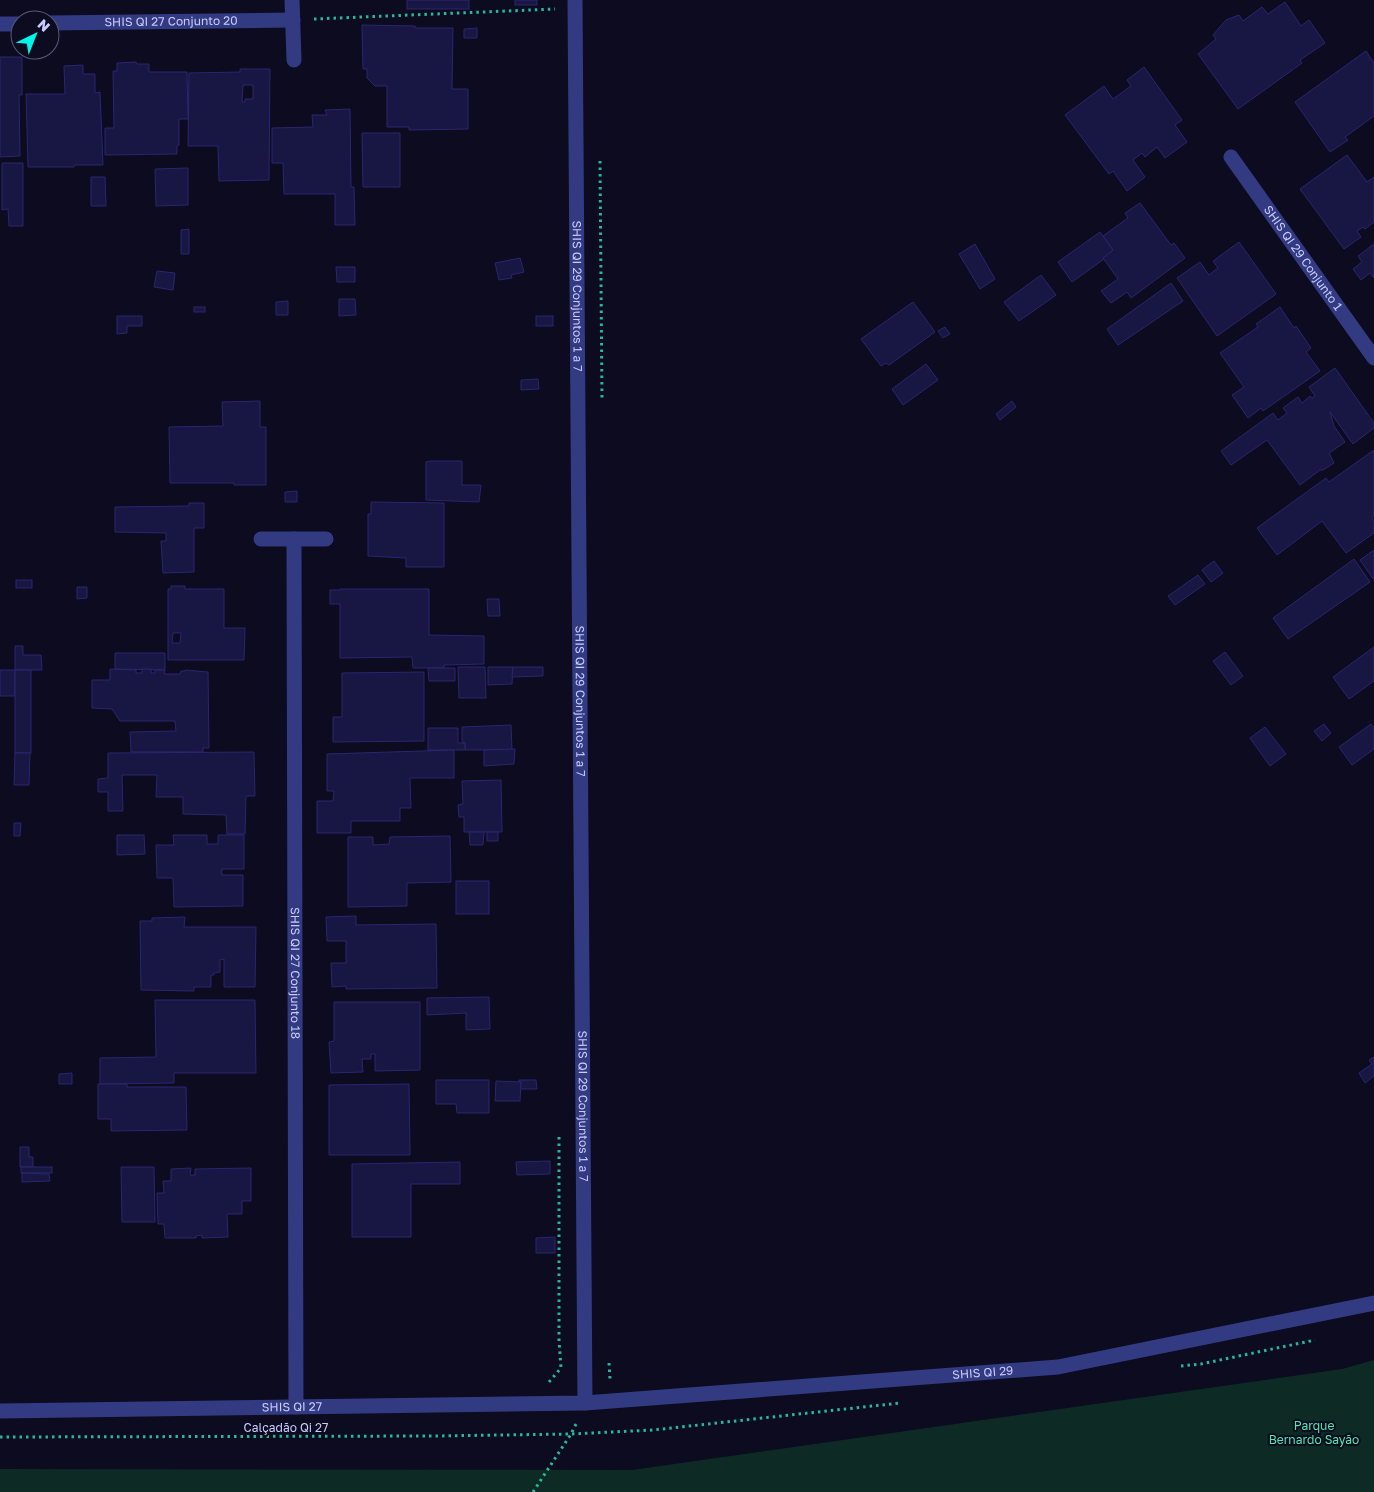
<svg xmlns="http://www.w3.org/2000/svg" width="1374" height="1492" font-family="'Golos Text',sans-serif">
<style>
.green{fill:#0e2a25}
.building{fill:#181642;stroke:#2a2670;fill-rule:evenodd}
.lines{fill:none;stroke-linecap:round;stroke-linejoin:round}
.path{stroke:#25b89b;stroke-width:3;stroke-dasharray:2.5 4;stroke-linecap:butt}
.minor{stroke:#323b82;stroke-width:15}
.labels{text-anchor:middle;stroke-width:4;stroke-linejoin:round;paint-order:stroke}
.street-label{font-size:12px;fill:#cacbff;stroke:#0c0b20}
.park-label{font-size:12px;fill:#4ee7ab;stroke:#0c0b20}
</style>
<rect width="100%" height="100%" fill="#0c0b20"/>
<polygon class="green" points="1374,1360 1374,1492 0,1492 0,1469 632,1470 1342,1369"/>
<g class="building">
<rect x="407" y="0" width="62" height="9"/>
<rect x="515" y="0" width="22" height="5"/>
<polygon points="1285,2 1301,26 1309,20 1325,43 1300,60 1302,63 1238,109 1198,54 1216,39 1213,35 1226,20 1239,15 1243,21 1262,7 1268,14"/>
<polygon points="362,25 415,26 416,28 453,28 452,89 468,89 468,129 409,130 409,127 387,127 387,86 375,86 367,78 367,69 363,69"/>
<polygon points="477,28 477,38 464,38 464,29"/>
<polygon points="1366,51 1374,63 1374,116 1345,137 1348,140 1330,152 1295,102"/>
<polygon points="0,57 22,57 22,95 19,95 20,156 0,157"/>
<polygon points="136,62 137,64 149,64 149,72 187,72 188,119 179,119 179,145 177,146 177,154 105,155 105,128 114,128 113,71 117,71 117,63"/>
<polygon points="83,65 83,74 95,74 95,93 100,92 103,165 75,165 74,167 28,167 26,94 65,94 64,66"/>
<polygon points="1144,67 1182,120 1175,125 1187,142 1165,158 1157,147 1145,157 1142,153 1133,160 1145,177 1127,191 1113,171 1109,174 1065,115 1104,86 1113,99 1131,86 1127,80"/>
<path d="M240,69H270L269,180L219,181L218,146H188L189,73L240,72ZM243,85H253V99H245V102H242Z"/>
<polygon points="350,109 351,187 354,187 355,225 335,225 335,194 284,194 283,163 272,163 272,128 313,127 312,115 327,115 325,110"/>
<polygon points="362,133 400,133 400,187 363,187"/>
<polygon points="1347,155 1367,182 1374,177 1374,222 1365,229 1363,227 1357,231 1361,237 1344,249 1300,189"/>
<polygon points="2,163 23,163 23,226 9,226 8,209 2,210"/>
<polygon points="188,168 188,205 156,206 155,169"/>
<polygon points="91,177 105,177 106,206 91,206"/>
<polygon points="1140,203 1171,245 1174,243 1185,258 1131,298 1127,292 1111,303 1101,291 1118,279 1103,258 1113,250 1103,236 1128,218 1125,213"/>
<polygon points="189,229 189,254 181,254 181,230"/>
<polygon points="1100,232 1113,250 1103,258 1104,259 1072,282 1058,262"/>
<polygon points="1239,242 1276,294 1217,336 1177,278 1200,262 1209,275 1218,268 1213,261"/>
<polygon points="975,244 995,279 980,289 959,254"/>
<polygon points="1374,244 1374,278 1370,273 1361,280 1353,269 1362,262 1358,256"/>
<polygon points="520,258 524,272 511,275 512,278 499,280 495,263"/>
<polygon points="336,267 355,267 355,282 337,282"/>
<polygon points="157,271 175,273 173,290 154,287"/>
<polygon points="1041,275 1056,295 1019,321 1004,302"/>
<polygon points="1171,283 1183,301 1118,345 1107,329"/>
<polygon points="339,299 355,299 356,315 339,316"/>
<polygon points="288,301 288,315 276,315 276,302"/>
<polygon points="913,302 935,332 889,365 886,363 881,366 861,339"/>
<rect x="194" y="307" width="11" height="5"/>
<polygon points="1280,307 1294,328 1296,326 1311,348 1306,352 1320,371 1263,411 1261,408 1248,418 1232,395 1244,387 1220,353 1258,327 1256,324"/>
<polygon points="117,316 142,316 142,326 127,326 127,333 117,334"/>
<rect x="536" y="316" width="17" height="10"/>
<polygon points="945,327 950,334 943,338 938,331"/>
<polygon points="926,364 938,380 903,405 892,389"/>
<polygon points="1335,368 1374,423 1374,428 1353,444 1330,412 1334,426 1345,442 1329,453 1334,463 1323,470 1320,470 1300,485 1267,440 1231,465 1221,451 1273,413 1278,420 1287,413 1283,408 1298,397 1302,403 1310,396 1312,398 1315,396 1309,387"/>
<polygon points="538,379 539,389 521,390 521,380"/>
<polygon points="260,401 260,427 266,427 266,485 234,485 234,483 170,483 169,427 223,426 222,402"/>
<polygon points="1012,401 1016,407 1000,420 996,414"/>
<polygon points="1374,450 1374,516 1372,518 1374,521 1374,533 1346,553 1322,521 1277,555 1257,528 1326,478 1329,482"/>
<polygon points="431,461 462,461 462,485 481,485 479,502 426,500 426,462"/>
<polygon points="297,491 297,502 285,502 285,492"/>
<polygon points="371,502 444,503 444,567 406,567 406,558 368,556 368,514 371,514"/>
<polygon points="189,503 204,503 204,528 194,528 194,572 163,573 161,541 166,541 166,533 115,532 115,507 189,506"/>
<polygon points="1374,550 1374,580 1360,560"/>
<polygon points="1354,559 1370,582 1288,639 1273,618"/>
<polygon points="1214,561 1223,573 1211,582 1202,570"/>
<polygon points="1198,575 1205,584 1175,605 1168,596"/>
<rect x="16" y="580" width="16" height="8"/>
<path d="M171,586H185V589H224V628H245L244,660H168V589H171ZM173,633H181L180,643H172Z"/>
<polygon points="77,587 87,587 87,598 77,599"/>
<polygon points="340,589 429,589 429,635 484,636 484,664 444,665 444,668 413,668 412,657 340,658 340,604 330,604 330,590 340,590"/>
<polygon points="487,599 499,599 500,616 488,616"/>
<polygon points="15,646 23,646 23,655 41,655 42,670 15,670"/>
<polygon points="1374,647 1374,681 1349,699 1333,677"/>
<polygon points="1225,652 1243,676 1231,685 1213,661"/>
<polygon points="115,653 165,653 165,670 115,669"/>
<polygon points="458,667 485,667 486,698 459,698"/>
<polygon points="488,667 513,667 512,684 488,685"/>
<polygon points="513,667 543,667 543,676 512,677"/>
<polygon points="428,668 455,668 455,681 429,681"/>
<polygon points="110,669 136,670 136,673 142,673 142,669 151,669 151,673 155,673 155,670 165,670 164,674 180,674 181,671 185,671 185,670 208,672 209,748 203,748 203,752 131,752 130,732 176,731 175,721 120,721 112,709 92,708 92,680 110,680"/>
<rect x="0" y="670" width="15" height="26"/>
<rect x="15" y="670" width="16" height="83"/>
<polygon points="424,672 424,741 333,742 333,717 342,717 342,673"/>
<polygon points="1324,724 1331,733 1322,741 1314,731"/>
<polygon points="1371,724 1374,728 1374,749 1352,765 1339,747"/>
<polygon points="511,725 512,750 465,750 465,743 462,742 462,727"/>
<polygon points="1265,727 1286,754 1270,766 1250,738"/>
<polygon points="428,728 458,728 458,743 465,743 465,750 428,750"/>
<polygon points="515,749 514,764 484,766 484,750"/>
<polygon points="454,750 454,778 410,778 411,808 400,808 400,821 351,821 351,833 317,833 317,801 333,801 334,791 327,791 327,754"/>
<polygon points="254,752 255,796 246,796 245,834 227,834 226,815 183,814 183,797 156,797 157,775 122,775 123,811 108,811 108,792 98,792 98,779 108,778 108,753"/>
<polygon points="15,753 30,753 29,785 14,785"/>
<polygon points="501,780 502,832 464,832 464,817 459,817 458,805 463,804 462,781"/>
<polygon points="14,823 21,823 20,836 14,836"/>
<polygon points="469,832 484,832 483,845 470,845"/>
<rect x="487" y="832" width="11" height="9"/>
<polygon points="117,835 144,835 145,854 117,855"/>
<polygon points="173,835 207,835 207,844 218,844 218,835 244,835 244,869 222,869 222,875 243,875 243,906 174,907 173,878 157,878 156,845 174,845"/>
<polygon points="450,836 451,882 407,883 407,906 348,907 348,837 373,837 373,845 389,844 390,837"/>
<rect x="456" y="881" width="33" height="33"/>
<polygon points="356,916 356,925 436,924 437,988 346,989 346,986 332,987 331,963 346,963 346,941 327,941 326,917"/>
<polygon points="185,917 184,927 256,927 255,987 224,987 224,959 220,960 220,972 214,973 214,975 211,975 211,987 194,987 194,991 141,990 140,921 152,921 152,918"/>
<polygon points="489,997 490,1029 466,1030 466,1013 427,1015 427,998"/>
<polygon points="155,1000 255,1000 256,1073 174,1073 174,1083 100,1084 100,1058 156,1057"/>
<polygon points="334,1002 420,1002 420,1070 375,1071 375,1054 371,1054 371,1059 362,1059 363,1072 331,1073 329,1042 334,1041"/>
<polygon points="1374,1057 1374,1076 1365,1083 1359,1073 1372,1064 1369,1060"/>
<polygon points="72,1073 72,1084 59,1084 59,1074"/>
<polygon points="436,1080 489,1080 489,1113 457,1113 456,1104 436,1104"/>
<polygon points="519,1080 536,1080 537,1089 520,1089 521,1082 519,1082"/>
<polygon points="496,1081 521,1082 520,1101 495,1101"/>
<polygon points="98,1084 127,1084 127,1087 186,1087 187,1130 111,1131 111,1119 98,1119"/>
<polygon points="409,1084 410,1155 329,1155 329,1085"/>
<polygon points="20,1147 29,1147 29,1157 33,1157 33,1167 20,1167"/>
<polygon points="550,1161 550,1174 517,1175 516,1162"/>
<polygon points="460,1162 460,1184 411,1184 411,1237 352,1237 352,1164"/>
<rect x="21" y="1167" width="31" height="6"/>
<polygon points="121,1167 154,1167 155,1222 122,1222"/>
<polygon points="191,1168 190,1175 195,1175 195,1169 251,1168 251,1201 242,1201 242,1214 227,1214 228,1237 202,1238 202,1235 196,1236 196,1238 165,1238 164,1224 158,1224 157,1193 164,1193 163,1181 171,1181 171,1169"/>
<polygon points="22,1173 49,1174 50,1181 22,1182"/>
<polygon points="555,1237 555,1253 536,1253 536,1238"/>
</g>
<g class="lines">
<g class="path">
<polyline points="314,19 555,9"/>
<polyline points="600,161 602,399"/>
<polyline points="609,1363 610,1379"/>
<polyline points="1181,1366 1201,1364 1315,1340"/>
<polyline points="549,1382 561,1368 559,1340 559,1136"/>
<polyline points="0,1437 434,1436 571,1434 653,1430 900,1403"/>
<polyline points="533,1492 571,1434 576,1424"/>
</g>
<g class="minor">
<polyline points="292,0 294,60"/>
<path id="s1" d="M575,0L585,1403"/>
<path id="s2" d="M50,23L293,20"/>
<polyline points="0,24 20,24"/>
<path id="s3" d="M1231,157L1374,358"/>
<polyline points="261,539 326,539"/>
<path id="s4" d="M294,539L296,1407"/>
<path id="s5" d="M0,1411L585,1403L1058,1367L1374,1303"/>
</g>
</g>
<g class="labels">
<g class="street-label">
<text dy="4" stroke="none"><textPath href="#s2" startOffset="121">SHIS QI 27 Conjunto 20</textPath></text>
<text dy="4" stroke="none"><textPath href="#s3" startOffset="124">SHIS QI 29 Conjunto 1</textPath></text>
<text dy="4" stroke="none"><textPath href="#s1" startOffset="296">SHIS QI 29 Conjuntos 1 a 7</textPath></text>
<text dy="4" stroke="none"><textPath href="#s1" startOffset="701">SHIS QI 29 Conjuntos 1 a 7</textPath></text>
<text dy="4" stroke="none"><textPath href="#s4" startOffset="434">SHIS QI 27 Conjunto 18</textPath></text>
<text dy="4" stroke="none"><textPath href="#s1" startOffset="1106">SHIS QI 29 Conjuntos 1 a 7</textPath></text>
<text dy="4" stroke="none"><textPath href="#s5" startOffset="984">SHIS QI 29</textPath></text>
<text dy="4" stroke="none"><textPath href="#s5" startOffset="292">SHIS QI 27</textPath></text>
<text x="286" y="1432">Calçadão Qi 27</text>
</g>
<g class="park-label">
<text x="1314" y="1430">Parque<tspan x="1314" dy="14">Bernardo Sayão</tspan></text>
</g>
</g>
<g transform="translate(35 35) rotate(43)"><circle r="24" fill="#0c0b20" stroke="#585879"/>
<path d="M0-4L9 19L0 12L-9 19Z" fill="#00f5eb"/>
<text y="-8" font-size="14" font-weight="bold" text-anchor="middle" fill="#cacbff">N</text>
</g>
</svg>
